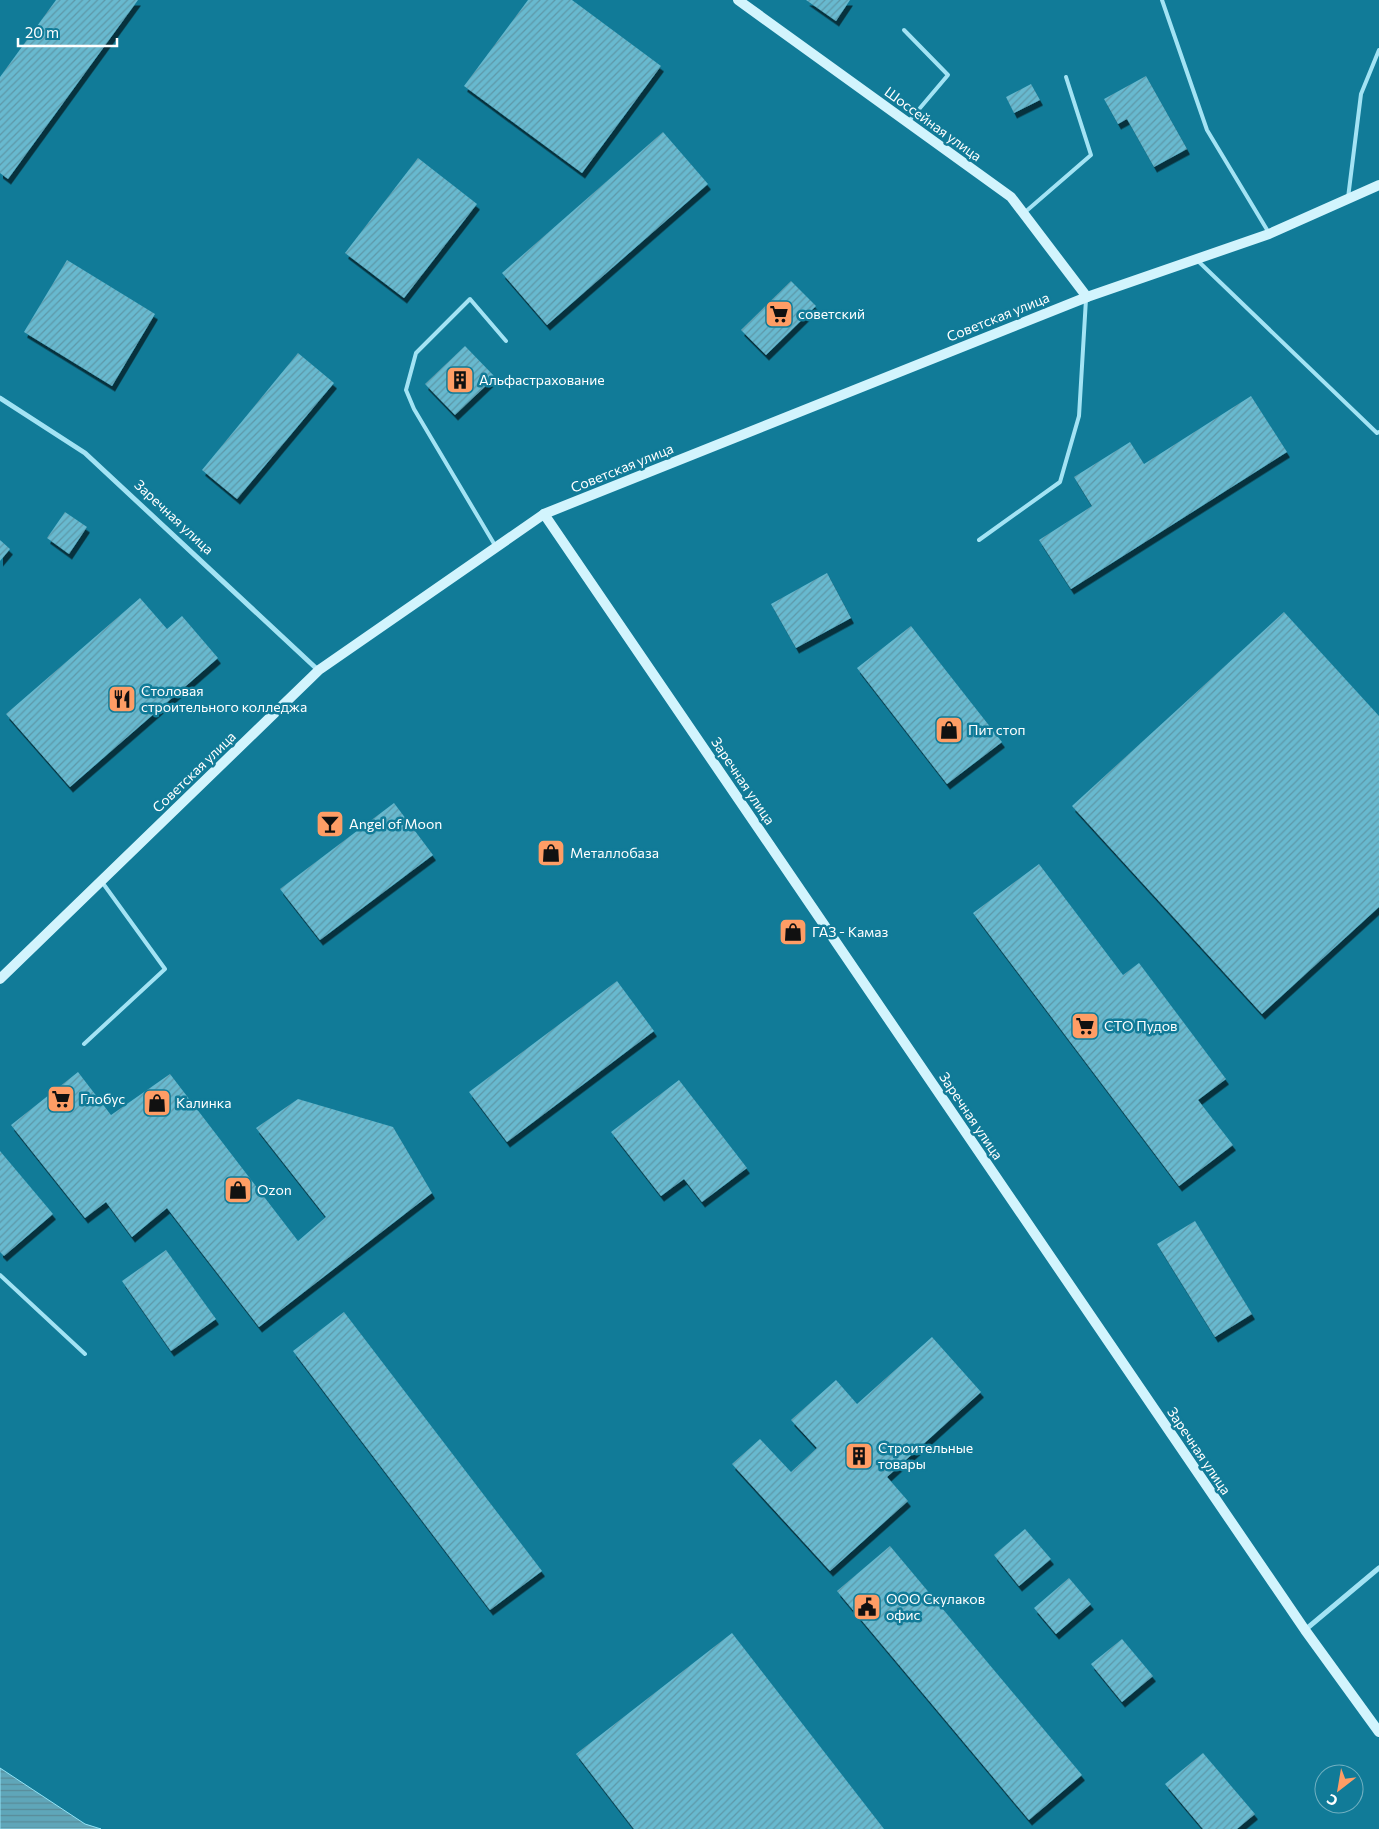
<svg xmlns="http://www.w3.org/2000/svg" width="1379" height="1829" font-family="Commissioner,sans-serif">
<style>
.water{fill:url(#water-rules);stroke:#94e4f7}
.building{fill:url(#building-hatch);filter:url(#shadow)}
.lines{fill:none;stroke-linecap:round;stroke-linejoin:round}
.lane{stroke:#a3e3f4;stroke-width:4}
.street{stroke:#a3e3f4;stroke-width:5}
.secondary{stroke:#d2f4fd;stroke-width:10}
.labels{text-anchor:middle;stroke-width:5;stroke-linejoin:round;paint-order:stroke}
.street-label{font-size:14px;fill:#fff;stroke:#117b98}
.poi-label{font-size:14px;fill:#fff;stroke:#117b98;text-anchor:start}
</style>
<defs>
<pattern id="water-rules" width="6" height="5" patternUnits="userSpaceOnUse" patternTransform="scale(1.25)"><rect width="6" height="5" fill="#5fa6b9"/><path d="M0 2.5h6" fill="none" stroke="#598b98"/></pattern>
<pattern id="building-hatch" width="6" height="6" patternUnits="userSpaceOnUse" patternTransform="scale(1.25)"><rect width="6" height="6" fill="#67b9cf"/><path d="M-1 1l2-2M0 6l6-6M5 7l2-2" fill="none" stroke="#5f98a8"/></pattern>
<filter id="shadow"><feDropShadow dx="3" dy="5.5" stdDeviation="0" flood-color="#0009"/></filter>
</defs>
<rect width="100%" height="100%" fill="#117b98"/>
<polygon class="water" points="0,1768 85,1824 101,1829 0,1829"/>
<g class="building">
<polygon points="56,0 138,0 8,179 0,173 0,77"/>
<polygon points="528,0 572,0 661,66 582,173 464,86"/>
<polygon points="806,0 850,0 836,21"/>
<polygon points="1146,76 1187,149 1154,167 1127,119 1118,124 1104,99"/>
<polygon points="1031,84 1040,100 1014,113 1006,97"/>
<polygon points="663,132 708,184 547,325 502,273"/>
<polygon points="418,158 477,204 404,298 345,253"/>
<polygon points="67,260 155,314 112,386 24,332"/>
<polygon points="791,281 816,306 766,355 741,330"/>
<polygon points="465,346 495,377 455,415 425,384"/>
<polygon points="298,353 334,383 237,499 202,470"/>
<polygon points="1251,396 1287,452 1071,589 1039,540 1092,506 1074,477 1130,442 1144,464"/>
<polygon points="65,512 87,527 69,554 47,538"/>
<polygon points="0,540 10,549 0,561"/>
<polygon points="827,573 851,618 796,648 771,604"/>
<polygon points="140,598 167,629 182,616 218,658 70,787 6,714"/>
<polygon points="1284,612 1379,716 1379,907 1262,1014 1072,806"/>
<polygon points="911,626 1002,742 947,784 857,668"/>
<polygon points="394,803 433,855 320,940 280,889"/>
<polygon points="1039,864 1123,975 1139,963 1226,1079 1198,1100 1233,1145 1179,1186 973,913"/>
<polygon points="617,981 654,1031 507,1142 469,1092"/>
<polygon points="78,1072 111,1115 170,1074 298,1241 326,1217 256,1128 298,1099 393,1127 432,1193 259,1327 167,1208 132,1237 106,1202 85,1218 11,1125"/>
<polygon points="679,1080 747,1168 702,1202 684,1179 661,1196 611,1132"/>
<polygon points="0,1151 53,1214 4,1256 0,1252"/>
<polygon points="1195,1221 1252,1314 1215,1337 1157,1244"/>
<polygon points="166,1250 216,1319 171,1351 122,1281"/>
<polygon points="344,1312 542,1571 490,1610 293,1351"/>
<polygon points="932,1337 981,1392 887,1477 908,1501 830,1571 732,1464 760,1439 791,1472 817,1448 791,1420 836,1380 857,1404"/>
<polygon points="1025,1529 1051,1559 1019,1586 994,1555"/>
<polygon points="890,1546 1082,1775 1029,1820 837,1591"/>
<polygon points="1069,1578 1091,1604 1056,1634 1034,1608"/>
<polygon points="732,1633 884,1829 634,1829 576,1754"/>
<polygon points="1122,1639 1153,1676 1122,1702 1091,1664"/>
<polygon points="1203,1753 1255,1814 1237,1829 1203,1829 1165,1784"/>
</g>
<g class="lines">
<g class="lane">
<polyline points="1162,0 1207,130 1269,233"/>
<polyline points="904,30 948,75 909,121"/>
<polyline points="1348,198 1361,94 1379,50"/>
<polyline points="1024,213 1091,155 1066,77"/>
<polyline points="1198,261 1377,433 1379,432"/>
<polyline points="979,540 1060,482 1079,416 1086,299"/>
<polyline points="496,547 414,409 406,390 416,353 470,299 506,341"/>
<polyline points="84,1044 165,969 102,882"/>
<polyline points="0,1275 85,1354"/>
</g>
<g class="street">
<polyline points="0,398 85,453 318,670"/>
<polyline points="1305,1630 1379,1568"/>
</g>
<g class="secondary">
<polyline points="738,0 1011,197 1087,297"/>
<polyline points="544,514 1305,1630 1379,1732"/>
<polyline points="0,979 319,670 544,514 1087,297 1269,234 1379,185"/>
</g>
</g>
<defs>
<symbol id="supermarket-square" viewBox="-11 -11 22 22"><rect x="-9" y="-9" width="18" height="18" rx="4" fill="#ff9d65" stroke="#117b98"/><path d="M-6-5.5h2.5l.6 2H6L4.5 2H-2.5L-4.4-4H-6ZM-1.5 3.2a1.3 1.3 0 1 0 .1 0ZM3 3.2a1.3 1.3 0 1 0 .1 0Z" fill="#111"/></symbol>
<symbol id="building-square" viewBox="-11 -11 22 22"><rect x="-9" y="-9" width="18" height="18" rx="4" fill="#ff9d65" stroke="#117b98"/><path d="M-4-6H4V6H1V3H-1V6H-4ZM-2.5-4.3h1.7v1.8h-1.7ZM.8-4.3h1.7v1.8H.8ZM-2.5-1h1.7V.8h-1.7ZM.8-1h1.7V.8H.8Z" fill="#111"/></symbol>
<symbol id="restaurant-square" viewBox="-11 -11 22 22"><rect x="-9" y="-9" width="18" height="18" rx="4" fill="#ff9d65" stroke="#117b98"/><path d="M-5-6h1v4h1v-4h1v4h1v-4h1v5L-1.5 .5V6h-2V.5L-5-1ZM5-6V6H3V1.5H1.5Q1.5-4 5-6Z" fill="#111"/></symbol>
<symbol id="shop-square" viewBox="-11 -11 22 22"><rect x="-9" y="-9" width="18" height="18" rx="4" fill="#ff9d65" stroke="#117b98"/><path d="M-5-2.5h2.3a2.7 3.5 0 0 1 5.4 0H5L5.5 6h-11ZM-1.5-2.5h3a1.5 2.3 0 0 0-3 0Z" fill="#111"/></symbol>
<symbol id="bar-square" viewBox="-11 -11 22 22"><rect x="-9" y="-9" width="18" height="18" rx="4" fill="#ff9d65" stroke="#117b98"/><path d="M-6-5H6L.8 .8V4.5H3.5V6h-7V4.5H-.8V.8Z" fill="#111"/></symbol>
<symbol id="civic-square" viewBox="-11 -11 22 22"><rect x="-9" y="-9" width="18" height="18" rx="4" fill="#ff9d65" stroke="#117b98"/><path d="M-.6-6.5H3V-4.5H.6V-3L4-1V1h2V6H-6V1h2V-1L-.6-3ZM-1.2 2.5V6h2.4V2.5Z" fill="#111"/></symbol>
</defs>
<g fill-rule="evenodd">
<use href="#supermarket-square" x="763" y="298" width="32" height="32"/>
<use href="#building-square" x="444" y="364" width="32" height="32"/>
<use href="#restaurant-square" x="106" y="683" width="32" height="32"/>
<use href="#shop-square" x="933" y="714" width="32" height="32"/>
<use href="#bar-square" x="314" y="808" width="32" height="32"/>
<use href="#shop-square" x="535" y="837" width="32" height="32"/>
<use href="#shop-square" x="777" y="916" width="32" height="32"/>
<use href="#supermarket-square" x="1069" y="1010" width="32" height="32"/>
<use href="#supermarket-square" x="45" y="1083" width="32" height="32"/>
<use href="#shop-square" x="141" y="1087" width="32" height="32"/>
<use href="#shop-square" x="222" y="1174" width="32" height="32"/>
<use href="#building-square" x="843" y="1440" width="32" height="32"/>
<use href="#civic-square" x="851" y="1591" width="32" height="32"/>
</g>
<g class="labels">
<g class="street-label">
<text transform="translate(933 124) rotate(36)" y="5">Шоссейная улица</text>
<text transform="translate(998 317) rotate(-22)" y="5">Советская улица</text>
<text transform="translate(622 468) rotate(-22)" y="5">Советская улица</text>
<text transform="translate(174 517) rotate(43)" y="5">Заречная улица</text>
<text transform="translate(194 772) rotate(-44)" y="5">Советская улица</text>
<text transform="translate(743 781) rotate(56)" y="5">Заречная улица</text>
<text transform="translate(971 1116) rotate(56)" y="5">Заречная улица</text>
<text transform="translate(1199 1451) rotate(56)" y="5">Заречная улица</text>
</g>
<g class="poi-label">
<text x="798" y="319">советский</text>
<text x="479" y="385">Альфастрахование</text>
<text x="141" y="696">Столовая<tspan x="141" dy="16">строительного колледжа</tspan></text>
<text x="968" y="735">Пит стоп</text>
<text x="349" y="829">Angel of Moon</text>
<text x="570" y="858">Металлобаза</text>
<text x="812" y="937">ГАЗ - Камаз</text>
<text x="1104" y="1031">СТО Пудов</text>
<text x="80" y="1104">Глобус</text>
<text x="176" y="1108">Калинка</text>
<text x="257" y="1195">Ozon</text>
<text x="878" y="1453">Строительные<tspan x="878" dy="16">товары</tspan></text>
<text x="886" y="1604">ООО Скулаков<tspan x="886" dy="16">офис</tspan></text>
</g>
</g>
<g transform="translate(1339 1789) rotate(211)"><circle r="24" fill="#117b98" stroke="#70b0c1"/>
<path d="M0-4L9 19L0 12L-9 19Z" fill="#ff9d65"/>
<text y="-8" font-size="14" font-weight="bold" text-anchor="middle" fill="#ffffff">С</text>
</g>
<path d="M18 38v8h99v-8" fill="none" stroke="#ffffff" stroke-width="2.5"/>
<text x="25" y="38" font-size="15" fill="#ffffff" stroke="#117b98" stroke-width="4" paint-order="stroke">20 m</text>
</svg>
